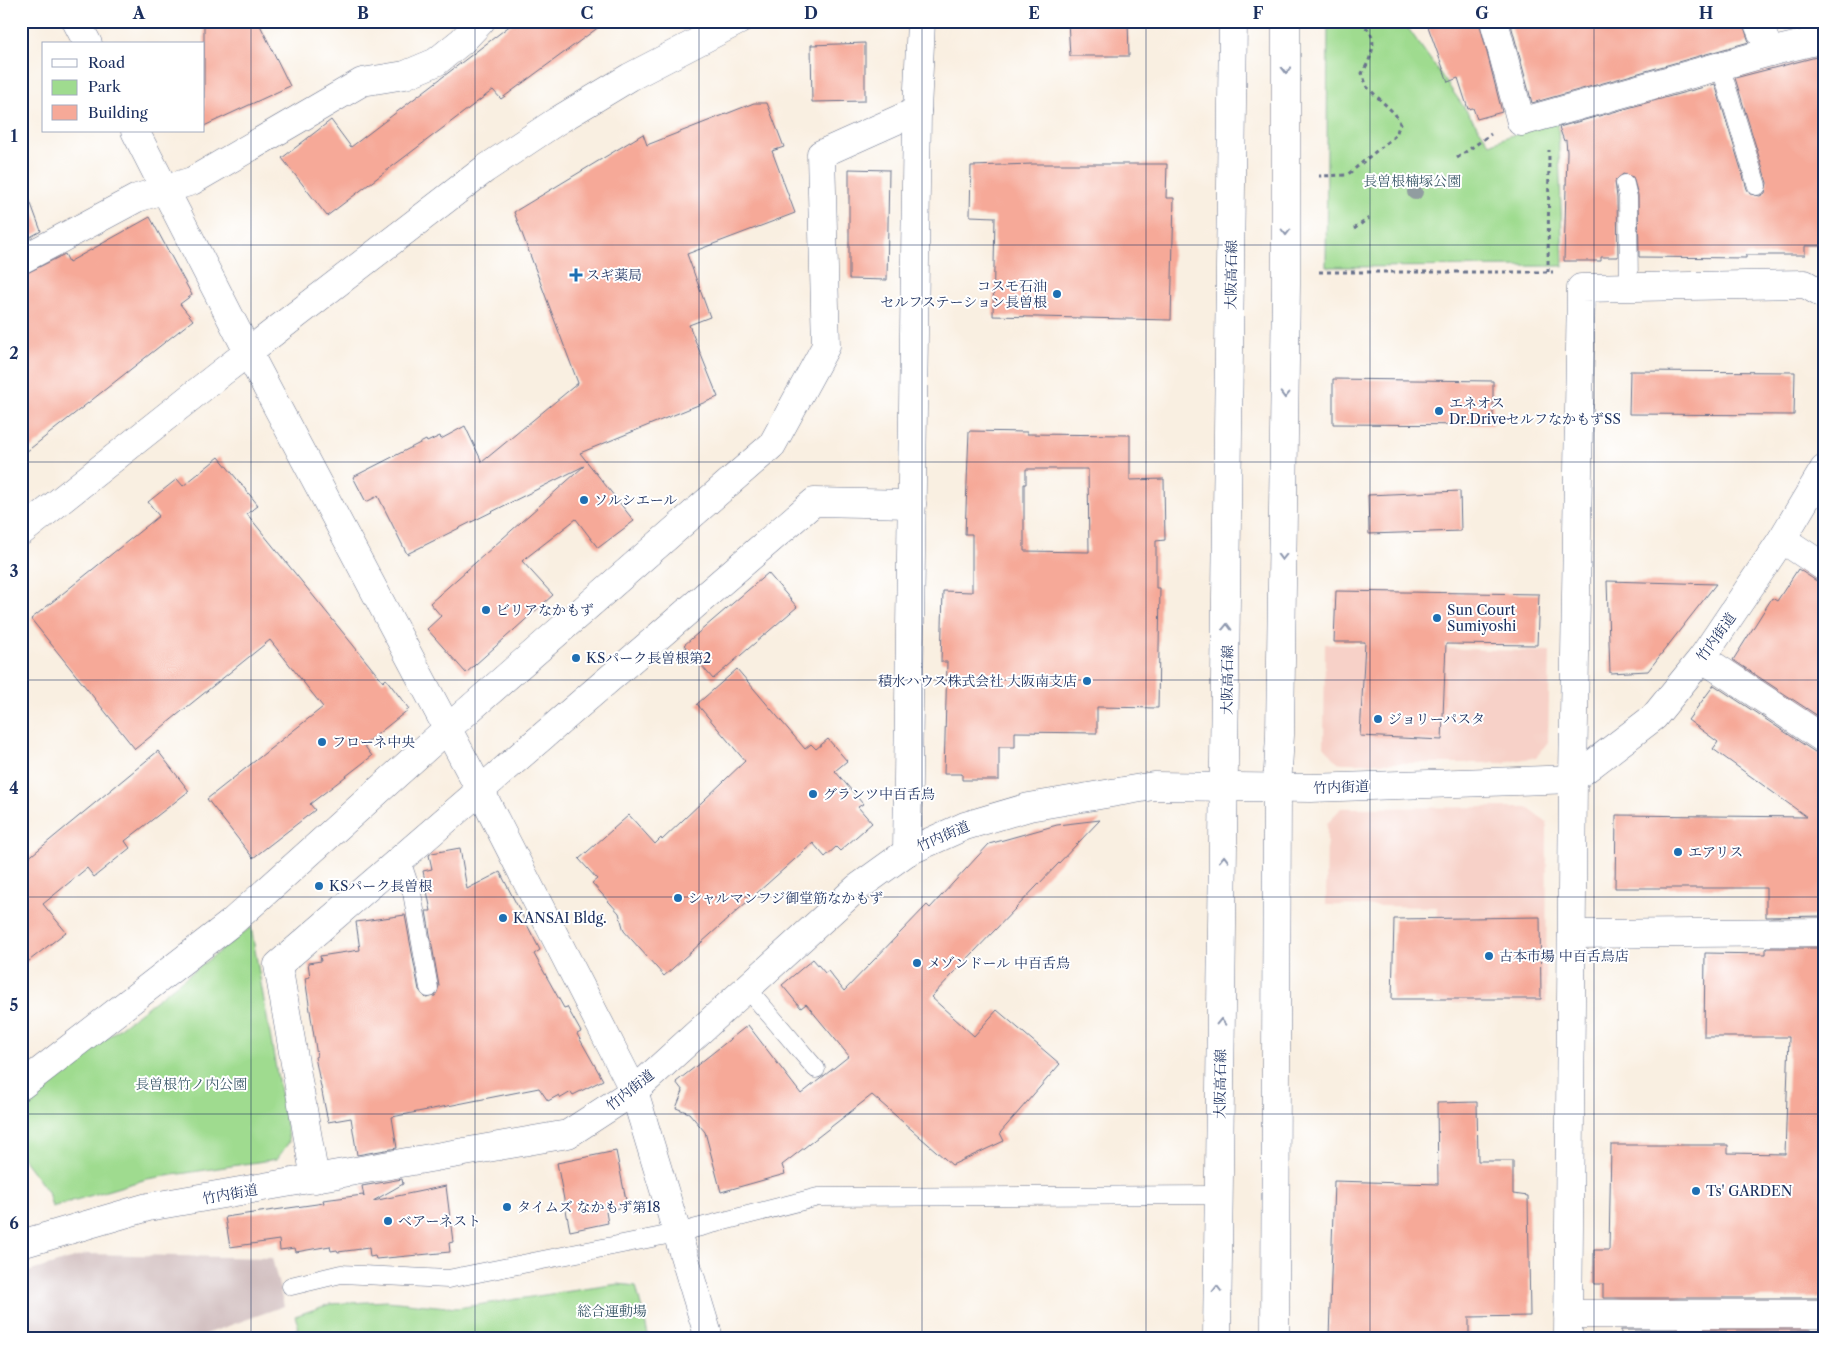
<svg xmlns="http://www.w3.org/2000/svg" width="1845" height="1359" font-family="'Libre Caslon Text','Noto Serif JP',serif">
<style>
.built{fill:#f7d1c8}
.industrial{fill:#d2bfc0}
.green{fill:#9fdb8f;stroke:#5d8576}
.building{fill:#f6a998;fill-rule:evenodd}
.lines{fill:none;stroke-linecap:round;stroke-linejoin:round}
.lane-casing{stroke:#69728c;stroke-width:19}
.street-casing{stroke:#69728c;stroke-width:29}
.secondary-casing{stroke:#69728c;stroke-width:29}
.primary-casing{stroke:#69728c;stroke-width:29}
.path{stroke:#69728c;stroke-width:3;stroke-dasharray:4 4;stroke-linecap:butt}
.lane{stroke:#fff;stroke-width:18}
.street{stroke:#fff;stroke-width:28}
.secondary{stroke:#fff;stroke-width:28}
.primary{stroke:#fff;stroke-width:28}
.tree{fill:#919da0}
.oneway{stroke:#8d97ae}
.grid{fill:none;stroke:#1b2f5e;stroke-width:1;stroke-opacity:0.55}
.poi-dot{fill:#1f6fb2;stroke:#fff;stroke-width:2}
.labels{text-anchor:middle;stroke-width:4;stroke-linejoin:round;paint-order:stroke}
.park-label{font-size:14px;fill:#3c5a6a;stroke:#fff}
.poi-label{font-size:14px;fill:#1b2f5e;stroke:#fff;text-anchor:start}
.street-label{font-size:14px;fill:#1b2f5e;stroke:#fff}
.neatline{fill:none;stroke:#1b2f5e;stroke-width:2}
.grid-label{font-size:16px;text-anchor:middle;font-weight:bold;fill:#1b2f5e}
</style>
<rect width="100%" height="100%" fill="#fff"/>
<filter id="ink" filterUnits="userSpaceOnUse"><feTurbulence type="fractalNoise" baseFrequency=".02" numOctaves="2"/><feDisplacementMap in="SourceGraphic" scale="10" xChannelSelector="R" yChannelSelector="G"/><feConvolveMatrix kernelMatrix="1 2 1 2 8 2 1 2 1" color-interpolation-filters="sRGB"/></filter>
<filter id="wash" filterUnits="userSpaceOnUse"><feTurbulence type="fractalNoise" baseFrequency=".0096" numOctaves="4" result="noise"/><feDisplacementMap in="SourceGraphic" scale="20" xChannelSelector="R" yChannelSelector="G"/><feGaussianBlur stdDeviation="1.12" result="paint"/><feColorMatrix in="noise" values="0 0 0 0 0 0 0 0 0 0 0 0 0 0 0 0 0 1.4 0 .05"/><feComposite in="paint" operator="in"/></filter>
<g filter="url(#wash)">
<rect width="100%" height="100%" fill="#f9efe1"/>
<g class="built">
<polygon points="1325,644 1550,652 1548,742 1536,757 1502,763 1338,763 1324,746"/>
<polygon points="1526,807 1547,822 1546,1003 1437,1003 1437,907 1326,905 1327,824 1341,808"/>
</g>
<polygon class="industrial" points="87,1254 272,1258 284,1306 195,1338 21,1338 21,1274"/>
<g class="green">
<polygon points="1328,21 1403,21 1490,144 1509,136 1558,122 1563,266 1326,267"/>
<polygon points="251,927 289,1142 277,1159 147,1179 52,1207 48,1192 21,1156 21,1104"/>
<polygon points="618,1284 636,1286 649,1338 274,1338 299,1328 295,1316 330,1304 387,1301 457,1308"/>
</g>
<g id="blocks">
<g class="building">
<polygon points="204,21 258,21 290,86 204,126"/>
<polygon points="516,21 607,21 501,99 493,90 327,216 282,158 331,120 351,147"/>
<polygon points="1068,21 1128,21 1129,56 1070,56"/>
<polygon points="1426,21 1479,21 1502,112 1477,119 1473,108 1468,109 1458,78 1448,82"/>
<polygon points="1510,21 1742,21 1749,42 1532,103"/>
<polygon points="865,43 865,101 812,102 811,45"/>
<polygon points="1824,55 1824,246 1805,246 1805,255 1746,255 1746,258 1639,257 1638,195 1633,177 1623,174 1615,181 1617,198 1618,257 1601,257 1601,261 1564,261 1567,152 1566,140 1564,141 1559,127 1715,84 1747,189 1750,194 1760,196 1765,193 1767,183 1735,78"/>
<polygon points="754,103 767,103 784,147 772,151 795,213 687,254 710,317 689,325 718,397 580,453 634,521 598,548 576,519 522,561 553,595 466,673 427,629 441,616 430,603 584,466 407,554 378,496 366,502 353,477 426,440 427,442 440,436 441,439 465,426 482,462 578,383 514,212 643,134 647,145"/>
<polygon points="1033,164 1167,164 1166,198 1174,198 1171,320 993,316 995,217 970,216 971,166"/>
<polygon points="849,169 889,170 887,280 849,279"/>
<polygon points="24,185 41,231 21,242 21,186"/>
<polygon points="150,217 192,295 180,304 193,320 21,456 21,276 65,254 69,262"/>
<polygon points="1630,371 1795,372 1794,415 1629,414"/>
<polygon points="1333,379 1493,381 1493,425 1333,424"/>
<path d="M969,431L1027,432V434L1130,435V480L1164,479L1165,540L1156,541V588H1160L1158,708L1097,707V733L1015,732V747H999V780H962V774H944L947,662H941L943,591L972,592V534H965ZM1026,469H1088L1089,552L1024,551V484H1026Z"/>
<polygon points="219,457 258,505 247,514 383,682 386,679 409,709 364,745 372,756 310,804 315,810 253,858 207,799 323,707 270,640 135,749 31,619 159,516 148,502 177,479 183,486"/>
<polygon points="1460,491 1461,531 1369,534 1368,495"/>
<polygon points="1798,569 1815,580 1824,583 1824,720 1733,660 1772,598 1777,601"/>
<polygon points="768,573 797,607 713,679 684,645"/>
<polygon points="1607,581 1716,584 1648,671 1610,673"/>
<polygon points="1336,591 1539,594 1537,645 1446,644 1442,740 1360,736 1365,642 1334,642"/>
<polygon points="737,669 805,749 811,744 816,749 828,739 847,761 835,771 863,804 858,807 872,823 840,851 836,847 825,857 813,843 664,976 624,931 619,913 592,883 597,879 579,859 629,815 655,844 661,838 662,840 745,761 697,704"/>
<polygon points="1714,685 1815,752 1824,755 1824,916 1766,917 1766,888 1615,888 1616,815 1807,817 1713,749 1718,742 1688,720"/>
<polygon points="158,751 189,791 125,841 130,848 94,877 87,868 43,904 66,932 21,967 21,864"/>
<polygon points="1100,820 931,997 974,1036 997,1010 1060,1064 1000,1133 1004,1141 952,1165 872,1095 782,1165 785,1174 721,1192 705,1132 689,1113 676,1108 683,1091 676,1082 748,1025 801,1094 849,1056 806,1004 801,1008 782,985 813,959 825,973 828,971 844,991 927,905 930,908 989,844 1057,825"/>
<polygon points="460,848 467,889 500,872 540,950 534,954 564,1008 567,1007 581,1032 577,1034 603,1080 573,1095 571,1092 561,1098 559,1095 548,1101 539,1088 392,1117 397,1148 357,1155 351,1118 328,1122 315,1057 317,1056 305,978 310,977 308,963 321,961 320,956 360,950 356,922 405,915 419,990 426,998 435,996 439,986 426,911 431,911 423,871 432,869 429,855 432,853"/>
<polygon points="1540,917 1541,999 1392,999 1394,919"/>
<polygon points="1766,948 1824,948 1822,1298 1603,1298 1603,1284 1594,1284 1594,1250 1609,1250 1611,1145 1728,1145 1728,1153 1785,1154 1789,1037 1704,1037 1705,953 1766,954"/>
<polygon points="1477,1102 1478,1161 1513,1161 1513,1194 1528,1196 1530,1316 1469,1317 1469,1338 1329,1338 1334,1181 1438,1184 1437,1103"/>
<polygon points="616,1151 627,1205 606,1212 608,1223 570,1231 557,1163"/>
<polygon points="402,1179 403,1184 373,1201 446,1186 453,1242 449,1243 450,1252 376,1259 375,1256 370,1257 369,1248 338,1252 337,1250 331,1251 330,1246 296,1252 295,1248 280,1250 279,1240 230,1247 225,1217 324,1203 323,1200 363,1195 364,1197 362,1186"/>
<rect x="1621" y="1330" width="190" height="8"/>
</g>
</g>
</g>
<g filter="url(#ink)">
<use href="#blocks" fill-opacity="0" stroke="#69728c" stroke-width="1"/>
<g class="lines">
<defs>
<g id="lane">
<polyline points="1720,65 1757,186"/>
<polyline points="1625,184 1628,197 1629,286"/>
<polyline points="400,857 412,893 429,988"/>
<polyline points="746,987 816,1069"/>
<polyline points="291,1286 341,1274 448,1279 677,1233 818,1197 1218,1195"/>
</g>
<g id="street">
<polyline points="76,21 88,44"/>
<polyline points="1494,21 1521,122 1770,52"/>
<polyline points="1757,21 1770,52 1824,39"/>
<polyline points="135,131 248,352 480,790 634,1091 709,1338"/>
<polyline points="21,260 137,198 192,181 362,82 405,75 436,62 462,41 481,21"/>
<polyline points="1782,539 1824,567"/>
<polyline points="1702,658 1824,739"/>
<polyline points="1572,934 1824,932"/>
<polyline points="21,1086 231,923 447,729 772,445 826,346 821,154 917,111"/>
<polyline points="315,1179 278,965 814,502 912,504"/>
<polyline points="21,1244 148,1207 568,1134 634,1091"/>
<polyline points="1568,1314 1824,1314"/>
</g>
<g id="secondary">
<polyline points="21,532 221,373 485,169 557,121 630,77 738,21"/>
<polyline points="907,852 917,111 921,21"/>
<polyline points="634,1091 857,888 907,852 965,826 1029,807 1153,786 1311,788 1573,779 1654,717 1702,658 1782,539 1824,469"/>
<polyline points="1568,1338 1573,779 1581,288 1805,284 1824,295"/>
</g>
<g id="primary">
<polyline points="1217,1338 1233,21"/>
<polyline points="1275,1338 1277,788 1280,735 1286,285 1286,21"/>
</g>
</defs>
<use href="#lane" class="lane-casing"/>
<use href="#street" class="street-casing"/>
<use href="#secondary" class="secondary-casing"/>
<use href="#primary" class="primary-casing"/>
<g class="path">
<path d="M1319,23C1330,22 1349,19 1358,23C1382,32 1372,58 1362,73L1367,87L1395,114L1400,123L1396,135L1347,175L1319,176"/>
<polyline points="1457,158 1491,134"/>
<polyline points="1354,229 1369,218"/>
<polyline points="1319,272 1553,272"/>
<polyline points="1548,272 1549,150"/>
</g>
<use href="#lane" class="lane"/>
<use href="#street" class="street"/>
<use href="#secondary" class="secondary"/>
<use href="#primary" class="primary"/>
</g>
<circle class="tree" cx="1415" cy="192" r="8"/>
<defs><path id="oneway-chevron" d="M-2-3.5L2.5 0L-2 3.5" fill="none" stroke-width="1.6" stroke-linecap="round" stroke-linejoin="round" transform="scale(1.25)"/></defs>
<g class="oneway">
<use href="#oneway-chevron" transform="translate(1286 70) rotate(90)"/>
<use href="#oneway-chevron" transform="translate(1286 232) rotate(90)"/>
<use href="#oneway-chevron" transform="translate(1285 395) rotate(91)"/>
<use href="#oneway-chevron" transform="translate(1282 557) rotate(91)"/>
<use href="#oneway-chevron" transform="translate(1227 627) rotate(-89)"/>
<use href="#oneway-chevron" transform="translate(1224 859) rotate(-89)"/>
<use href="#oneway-chevron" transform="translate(1221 1022) rotate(-89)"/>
<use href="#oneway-chevron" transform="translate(1217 1289) rotate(-90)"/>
</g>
</g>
<path class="grid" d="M251,21V1338M475,21V1338M699,21V1338M922,21V1338M1146,21V1338M1370,21V1338M1594,21V1338M21,245H1824M21,462H1824M21,680H1824M21,897H1824M21,1114H1824"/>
<g class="poi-dot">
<path d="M573.5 267.5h5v5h5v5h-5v5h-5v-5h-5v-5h5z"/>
<circle cx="1057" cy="294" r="5"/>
<circle cx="1439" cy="411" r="5"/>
<circle cx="584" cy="500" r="5"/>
<circle cx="486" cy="610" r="5"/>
<circle cx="1437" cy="618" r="5"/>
<circle cx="576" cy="658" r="5"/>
<circle cx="1087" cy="681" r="5"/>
<circle cx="1378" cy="719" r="5"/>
<circle cx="322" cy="742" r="5"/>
<circle cx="813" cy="794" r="5"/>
<circle cx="1678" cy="852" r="5"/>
<circle cx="319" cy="886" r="5"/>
<circle cx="678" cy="898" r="5"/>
<circle cx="503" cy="918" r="5"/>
<circle cx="1489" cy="956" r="5"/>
<circle cx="917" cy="963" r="5"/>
<circle cx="1696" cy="1191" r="5"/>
<circle cx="507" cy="1207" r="5"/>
<circle cx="388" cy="1221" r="5"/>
</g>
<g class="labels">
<g class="park-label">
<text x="1412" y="186">長曽根楠塚公園</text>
<text x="191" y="1089">長曽根竹ノ内公園</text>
<text x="612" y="1316">総合運動場</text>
</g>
<g class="poi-label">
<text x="586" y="280">スギ薬局</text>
<text x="1047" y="291" text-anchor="end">コスモ石油<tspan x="1047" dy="16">セルフステーション長曽根</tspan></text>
<text x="1449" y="408">エネオス<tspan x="1449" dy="16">Dr.DriveセルフなかもずSS</tspan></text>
<text x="594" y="505">ソルシエール</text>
<text x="496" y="615">ビリアなかもず</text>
<text x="1447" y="615">Sun Court<tspan x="1447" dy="16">Sumiyoshi</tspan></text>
<text x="586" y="663">KSパーク長曽根第2</text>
<text x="1077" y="686" text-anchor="end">積水ハウス株式会社 大阪南支店</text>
<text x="1388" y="724">ジョリーパスタ</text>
<text x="332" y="747">フローネ中央</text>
<text x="823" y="799">グランツ中百舌鳥</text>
<text x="1688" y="857">エアリス</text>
<text x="329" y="891">KSパーク長曽根</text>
<text x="688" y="903">シャルマンフジ御堂筋なかもず</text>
<text x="513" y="923">KANSAI Bldg.</text>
<text x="1499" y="961">古本市場 中百舌鳥店</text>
<text x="927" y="968">メゾンドール 中百舌鳥</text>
<text x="1706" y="1196">Ts' GARDEN</text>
<text x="517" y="1212">タイムズ なかもず第18</text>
<text x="398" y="1226">ベアーネスト</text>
</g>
<g class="street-label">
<text transform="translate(1231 275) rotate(-89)" y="5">大阪高石線</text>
<text transform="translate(1716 637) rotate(-54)" y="5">竹内街道</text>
<text transform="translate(1227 680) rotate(-89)" y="5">大阪高石線</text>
<text transform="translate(1341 787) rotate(-2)" y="5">竹内街道</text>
<text transform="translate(943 836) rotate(-23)" y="5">竹内街道</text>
<text transform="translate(1220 1084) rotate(-89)" y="5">大阪高石線</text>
<text transform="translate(630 1090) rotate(-38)" y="5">竹内街道</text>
<text transform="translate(230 1194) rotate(-10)" y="5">竹内街道</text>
</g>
</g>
<rect width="1845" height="1359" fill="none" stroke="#fff" stroke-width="55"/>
<rect x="42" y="42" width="162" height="90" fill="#ffffff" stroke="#a4acbf"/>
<rect x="52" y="59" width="25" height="8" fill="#ffffff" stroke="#a4acbf"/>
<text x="88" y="68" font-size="15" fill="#1b2f5e">Road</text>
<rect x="52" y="80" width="25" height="15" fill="#9fdb8f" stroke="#a4acbf"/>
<text x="88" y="92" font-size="15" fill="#1b2f5e">Park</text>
<rect x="52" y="105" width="25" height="15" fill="#f6a998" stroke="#a4acbf"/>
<text x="88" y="118" font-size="15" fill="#1b2f5e">Building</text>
<rect x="28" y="28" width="1790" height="1304" class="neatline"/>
<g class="grid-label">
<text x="139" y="19">A</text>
<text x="363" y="19">B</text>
<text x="587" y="19">C</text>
<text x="811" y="19">D</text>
<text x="1034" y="19">E</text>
<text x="1258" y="19">F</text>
<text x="1482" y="19">G</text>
<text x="1706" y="19">H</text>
<text x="14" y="142">1</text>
<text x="14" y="359">2</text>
<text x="14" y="577">3</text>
<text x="14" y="794">4</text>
<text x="14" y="1011">5</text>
<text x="14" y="1229">6</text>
</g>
</svg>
